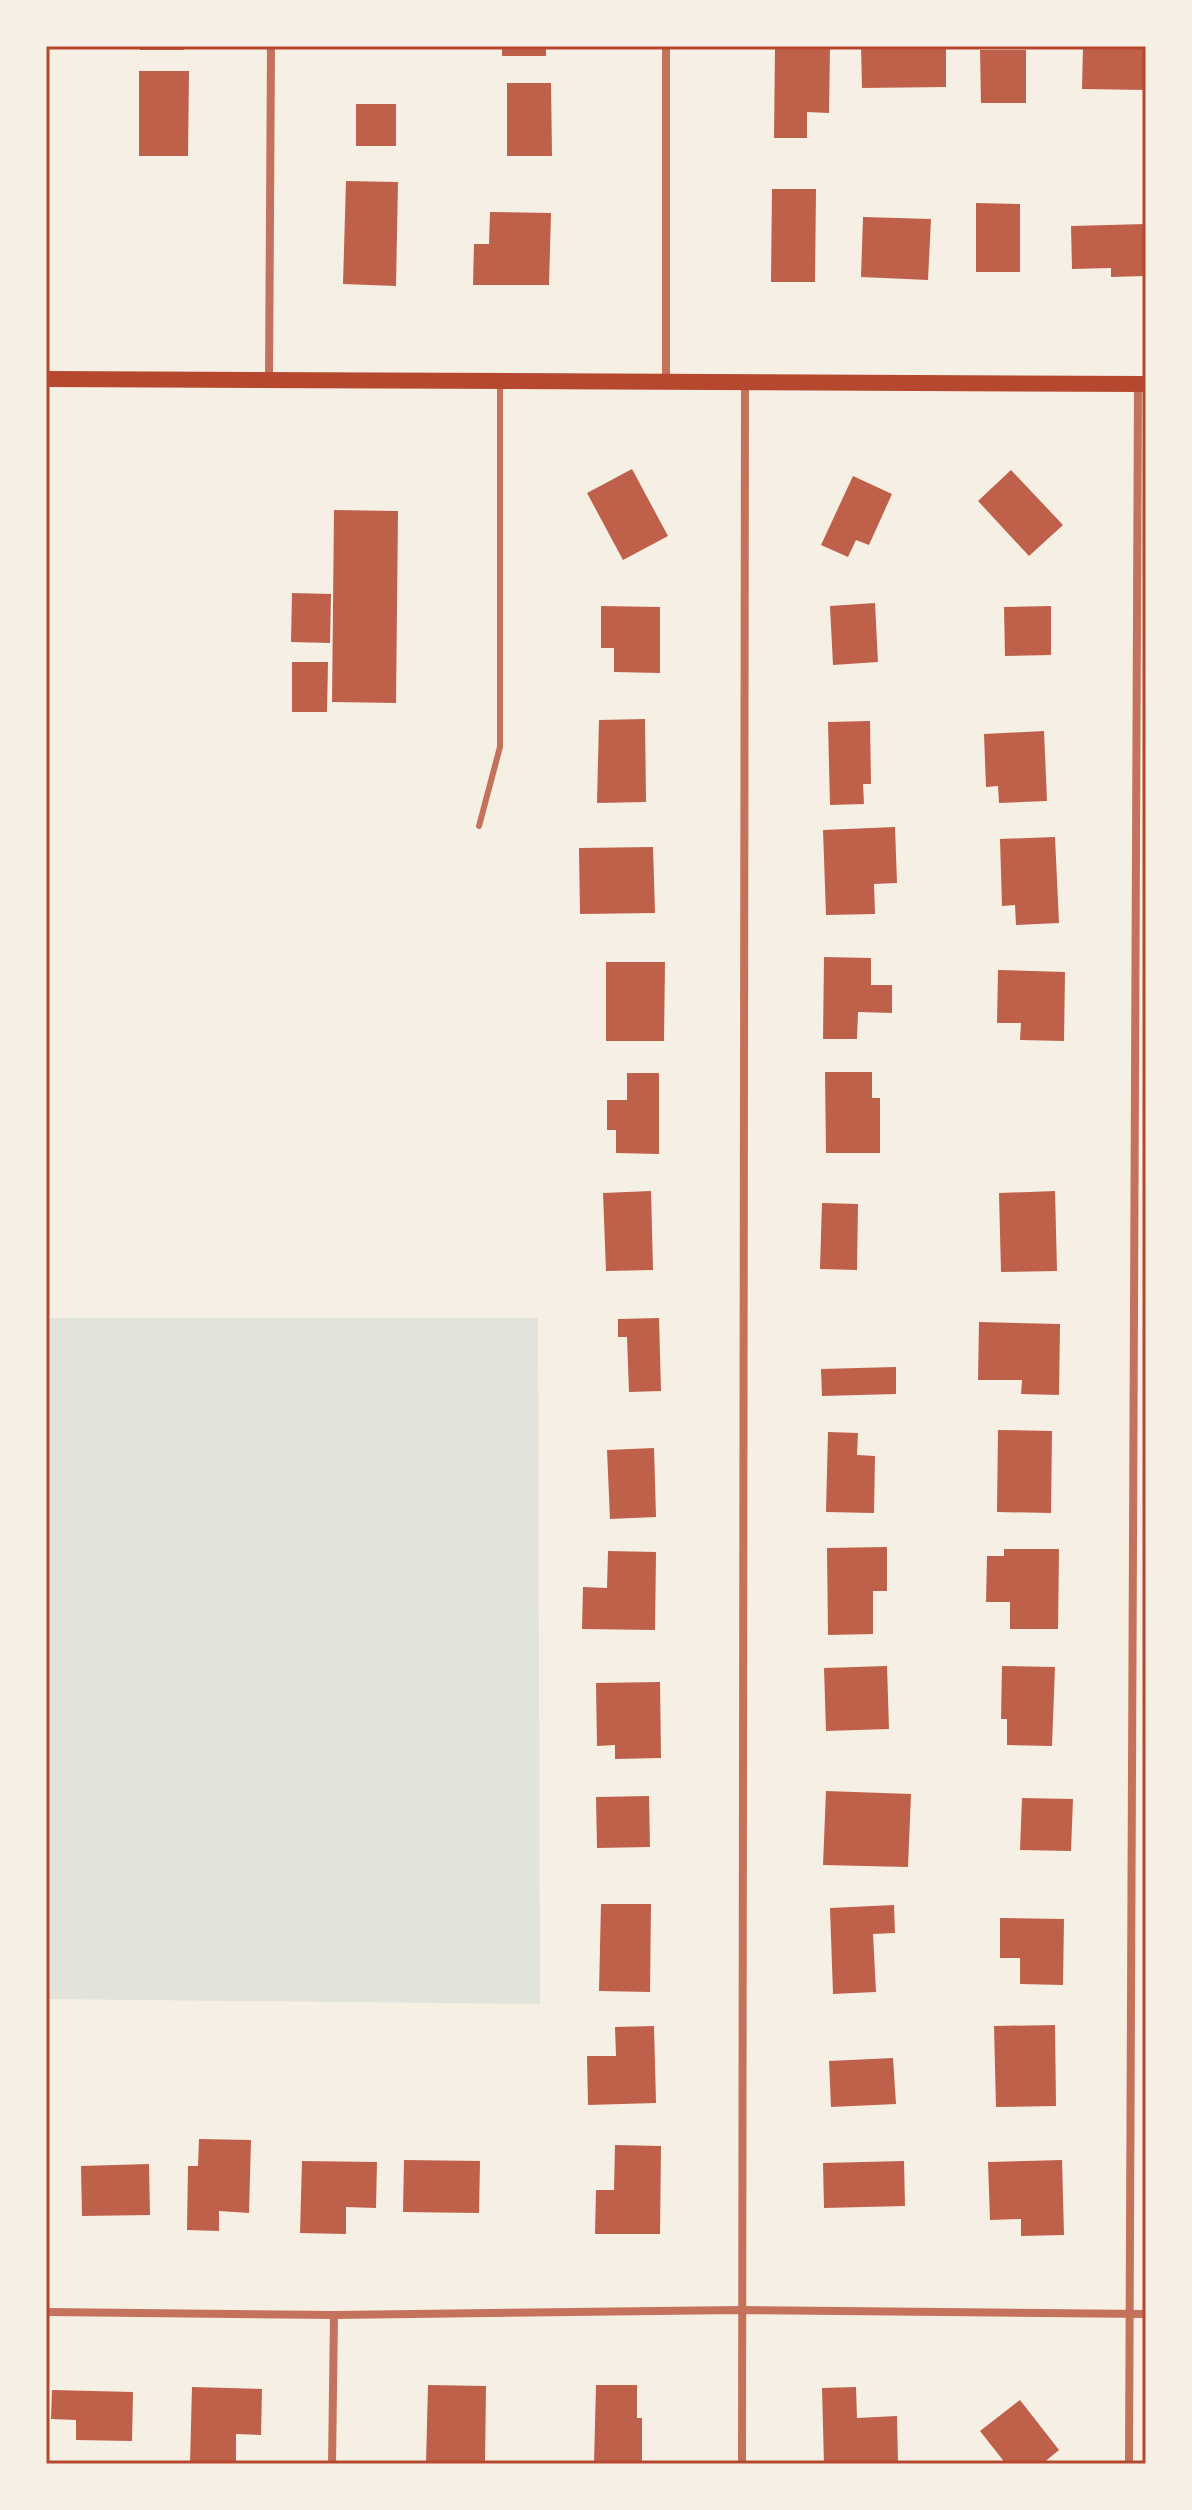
<svg xmlns="http://www.w3.org/2000/svg" width="1192" height="2510" font-family="'Varela Round',sans-serif">
<style>
.green{fill:#e2e4dc}
.building{fill:#bf614a}
.lines{fill:none;stroke-linecap:round;stroke-linejoin:round}
.service{stroke:#c5725c;stroke-width:6}
.minor{stroke:#c5725c;stroke-width:8}
.secondary{stroke:#b5482f;stroke-width:16}
.neatline{fill:none;stroke:#b5482f;stroke-width:3}
</style>
<rect width="100%" height="100%" fill="#f6efe4"/>
<polygon class="green" points="46,1318 538,1318 540,2004 46,1999"/>
<g class="building">
<rect x="140" y="46" width="44" height="4"/>
<rect x="502" y="46" width="44" height="10"/>
<polygon points="775,46 830,46 829,113 807,112 807,138 774,138"/>
<polygon points="861,46 946,46 946,87 862,88"/>
<polygon points="1083,46 1146,46 1146,90 1082,89"/>
<polygon points="980,50 1026,50 1026,103 981,103"/>
<polygon points="139,71 189,71 188,156 139,156"/>
<polygon points="507,83 551,83 552,156 507,156"/>
<rect x="356" y="104" width="40" height="42"/>
<polygon points="346,181 398,182 396,286 343,284"/>
<polygon points="772,189 816,189 815,282 771,282"/>
<polygon points="976,203 1020,204 1020,272 976,272"/>
<polygon points="490,212 551,213 549,285 473,285 474,244 489,244"/>
<polygon points="863,217 931,219 928,280 861,277"/>
<polygon points="1146,224 1146,276 1111,277 1111,268 1072,269 1071,226"/>
<polygon points="632,469 668,536 623,560 587,493"/>
<polygon points="1011,470 1063,525 1029,556 978,501"/>
<polygon points="853,476 892,494 869,545 856,540 848,557 821,545"/>
<polygon points="334,510 398,511 396,703 332,702"/>
<polygon points="292,593 331,594 330,643 291,642"/>
<polygon points="875,603 878,662 833,665 830,606"/>
<polygon points="601,606 660,607 660,673 614,672 614,648 601,648"/>
<polygon points="1051,606 1051,655 1005,656 1004,607"/>
<polygon points="292,662 328,662 327,712 292,712"/>
<polygon points="645,719 646,802 597,803 599,720"/>
<polygon points="870,721 871,784 863,784 864,804 830,805 828,722"/>
<polygon points="1044,731 1047,801 999,803 998,786 986,787 984,734"/>
<polygon points="895,827 897,883 874,884 875,914 826,915 823,830"/>
<polygon points="1055,837 1059,923 1016,925 1015,905 1002,906 1000,839"/>
<polygon points="653,847 655,913 580,914 579,848"/>
<polygon points="824,957 871,958 871,985 892,985 892,1013 858,1012 857,1039 823,1039"/>
<polygon points="606,962 665,962 664,1041 606,1041"/>
<polygon points="998,970 1065,972 1064,1041 1020,1040 1021,1023 997,1023"/>
<polygon points="825,1072 872,1072 872,1098 880,1098 880,1153 826,1153"/>
<polygon points="627,1073 659,1073 659,1154 616,1153 616,1130 607,1130 607,1100 627,1100"/>
<polygon points="651,1191 653,1270 606,1271 603,1193"/>
<polygon points="1055,1191 1057,1271 1001,1272 999,1193"/>
<polygon points="822,1203 858,1204 857,1270 820,1269"/>
<polygon points="659,1318 661,1391 629,1392 627,1337 618,1337 618,1319"/>
<polygon points="979,1322 1060,1324 1059,1395 1021,1394 1022,1380 978,1380"/>
<polygon points="896,1367 896,1394 822,1396 821,1369"/>
<polygon points="998,1430 1052,1431 1051,1513 997,1512"/>
<polygon points="828,1432 858,1433 857,1455 875,1456 874,1513 826,1512"/>
<polygon points="654,1448 656,1517 610,1519 607,1450"/>
<polygon points="887,1547 887,1591 873,1591 873,1634 828,1635 827,1548"/>
<polygon points="1004,1549 1059,1549 1058,1629 1010,1629 1010,1602 986,1602 987,1556 1004,1556"/>
<polygon points="608,1551 656,1552 655,1630 582,1629 583,1587 607,1588"/>
<polygon points="887,1666 889,1729 826,1731 824,1668"/>
<polygon points="1002,1666 1055,1667 1052,1746 1007,1745 1007,1719 1001,1719"/>
<polygon points="660,1682 661,1758 615,1759 615,1745 597,1746 596,1683"/>
<polygon points="826,1791 911,1794 908,1867 823,1865"/>
<polygon points="649,1796 650,1847 597,1848 596,1797"/>
<polygon points="1022,1798 1073,1799 1071,1851 1020,1850"/>
<polygon points="601,1904 651,1904 650,1992 599,1991"/>
<polygon points="894,1905 895,1933 873,1934 876,1992 833,1994 830,1908"/>
<polygon points="1000,1918 1064,1919 1063,1985 1020,1984 1020,1958 1000,1958"/>
<polygon points="1055,2025 1056,2106 996,2107 994,2026"/>
<polygon points="654,2026 656,2103 588,2105 587,2056 616,2056 615,2027"/>
<polygon points="893,2058 896,2104 831,2107 829,2061"/>
<polygon points="199,2139 251,2140 249,2213 219,2211 219,2231 187,2230 188,2166 198,2166"/>
<polygon points="615,2145 661,2146 660,2234 595,2234 596,2190 614,2190"/>
<polygon points="404,2160 480,2161 479,2213 403,2212"/>
<polygon points="1062,2160 1064,2235 1021,2236 1021,2219 990,2220 988,2162"/>
<polygon points="302,2161 377,2162 376,2208 346,2207 346,2234 300,2233"/>
<polygon points="904,2161 905,2206 824,2208 823,2163"/>
<polygon points="149,2164 150,2215 82,2216 81,2166"/>
<polygon points="428,2385 486,2386 485,2464 426,2464"/>
<polygon points="596,2385 637,2385 637,2418 642,2418 642,2464 594,2464"/>
<polygon points="192,2387 262,2389 261,2435 236,2434 236,2464 190,2464"/>
<polygon points="856,2387 857,2418 897,2416 898,2464 824,2464 822,2388"/>
<polygon points="52,2390 133,2392 132,2441 76,2440 76,2420 51,2419"/>
<polygon points="1020,2400 1059,2450 1042,2464 1006,2464 980,2431"/>
</g>
<g class="lines">
<polyline class="service" points="479,826 500,747 500,384"/>
<g class="minor">
<polyline points="269,379 271,46"/>
<polyline points="666,381 666,46"/>
<polyline points="46,2312 334,2315 741,2310 1146,2314"/>
<polyline points="332,2464 334,2315"/>
<polyline points="742,2464 745,382"/>
<polyline points="1129,2464 1138,384"/>
</g>
<polyline class="secondary" points="46,379 1146,384"/>
</g>
<rect width="1192" height="2510" fill="none" stroke="#f6efe4" stroke-width="96"/>
<rect x="48" y="48" width="1096" height="2414" class="neatline"/>
</svg>
